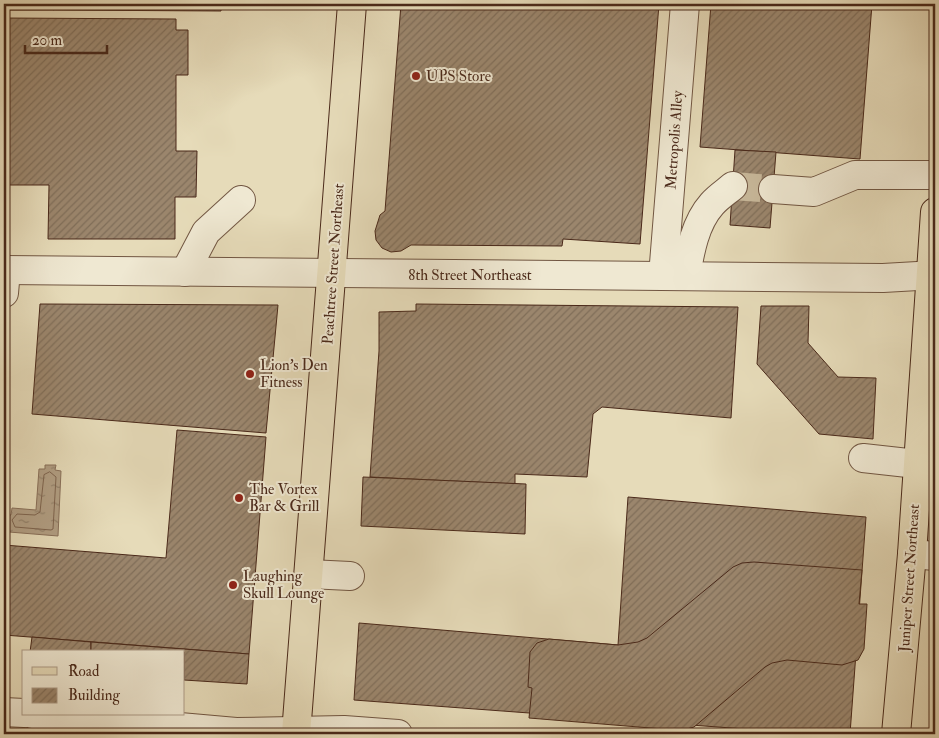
<svg xmlns="http://www.w3.org/2000/svg" width="939" height="738" font-family="'IM FELL Double Pica',serif">
<style>
.water{fill:url(#water-ripples);stroke:#886f59}
.lines{fill:none;stroke-linecap:round;stroke-linejoin:round}
.shore{stroke:#7e644e;stroke-width:1}
.building{fill:url(#building-hatch);stroke:#4a291a}
.minor-tunnel{stroke:#c7b799;stroke-width:28;stroke-dasharray:28 14;stroke-linecap:butt}
.minor-casing{stroke:#715642;stroke-width:30}
.major-casing{stroke:#4a291a;stroke-width:30}
.minor{stroke:#efe8d2;stroke-width:28}
.major{stroke:#e6dbb9;stroke-width:28}
.poi-dot{fill:#8f2418;stroke:#efe8d2;stroke-width:2}
.labels{text-anchor:middle;stroke-width:4;stroke-linejoin:round;paint-order:stroke}
.poi-label{font-size:15px;fill:#4a291a;stroke:#efe8d2;text-anchor:start}
.street-label{font-size:15px;fill:#4a291a;stroke:#efe8d2}
</style>
<defs>
<pattern id="water-ripples" width="26" height="14" patternUnits="userSpaceOnUse" patternTransform="scale(1.25)"><rect width="26" height="14" fill="#b19e83"/><path d="M2 4q2-2 4 0t4 0M15 11q2-2 4 0t4 0" fill="none" stroke="#92816a"/></pattern>
<pattern id="building-hatch" width="6" height="6" patternUnits="userSpaceOnUse" patternTransform="scale(1.25)"><rect width="6" height="6" fill="#9b866d"/><path d="M-1 1l2-2M0 6l6-6M5 7l2-2" fill="none" stroke="#806e59"/></pattern>
</defs>
<rect width="100%" height="100%" fill="#e6dbb9"/>
<filter id="stains"><feTurbulence type="fractalNoise" baseFrequency=".004" numOctaves="4"/><feColorMatrix values="0 0 0 0 .2 0 0 0 0 .09 0 0 0 0 .02 0 0 0 .5 -.17"/></filter>
<radialGradient id="worn" r=".72"><stop offset=".6" stop-color="#630" stop-opacity="0"/><stop offset="1" stop-color="#630" stop-opacity=".3"/></radialGradient>
<polygon class="water" points="45,465 56,465 55,470 61,471 58,536 9,532 9,525 4,525 4,515 11,515 12,508 36,510 39,469 45,469"/>
<g class="lines">
<polygon class="shore" points="50,472 56,477 53,529 51,530 15,527 12,520 17,514 35,515 40,512 44,475"/>
</g>
<g class="building">
<rect x="4" y="4" width="49" height="6"/>
<polygon points="53,4 221,4 221,11 53,10"/>
<polygon points="401,4 659,4 640,244 563,239 562,246 411,245 401,251 391,252 382,248 376,240 375,231 380,215 385,211"/>
<polygon points="711,4 872,4 860,159 700,147"/>
<polygon points="4,18 176,19 176,30 188,30 188,75 176,75 176,151 197,151 196,197 175,197 175,239 48,239 49,185 4,185"/>
<polygon points="735,150 776,152 770,228 730,225"/>
<polygon points="40,304 278,305 266,433 32,414"/>
<polygon points="416,304 738,307 731,418 602,407 593,414 587,477 515,474 515,484 370,477 379,351 379,312 416,311"/>
<polygon points="761,306 809,306 808,343 838,377 876,378 873,439 819,434 757,364"/>
<polygon points="177,430 266,437 249,654 4,635 4,545 166,558"/>
<polygon points="363,477 526,484 525,534 361,526"/>
<polygon points="628,497 866,517 850,734 812,734 354,700 359,623 618,645"/>
<polygon points="754,562 862,570 859,604 867,604 864,649 858,660 842,665 787,660 772,663 765,667 694,727 687,729 675,730 529,718 532,688 528,687 530,652 537,643 549,639 618,645 638,642 647,638 733,567 742,563"/>
<polygon points="32,637 91,642 91,652 30,652"/>
<polygon points="91,642 249,654 247,684 184,680 184,652 91,652"/>
</g>
<g class="lines">
<polyline class="minor-tunnel" points="733,186 773,189"/>
<defs>
<g id="minor">
<polyline points="773,189 814,192 855,175 935,175"/>
<polyline points="4,270 883,278 935,275"/>
<polyline points="185,272 206,232 241,200"/>
<polyline points="663,276 685,4"/>
<path d="M686,276C690,251 695,223 712,204C718,197 726,192 733,186"/>
<polyline points="4,293 6,270"/>
<polyline points="863,458 917,464"/>
<polyline points="912,554 935,556"/>
<polyline points="309,574 350,576"/>
<polyline points="4,712 24,713"/>
<polyline points="33,714 236,732 344,730 398,734"/>
</g>
<g id="major">
<polyline points="296,734 352,4"/>
<polyline points="896,734 912,554 935,212"/>
</g>
</defs>
<use href="#minor" class="minor-casing"/>
<use href="#major" class="major-casing"/>
<use href="#minor" class="minor"/>
<use href="#major" class="major"/>
</g>
<g class="poi-dot">
<circle cx="416" cy="76" r="5"/>
<circle cx="250" cy="374" r="5"/>
<circle cx="239" cy="498" r="5"/>
<circle cx="233" cy="585" r="5"/>
</g>
<g class="labels">
<g class="poi-label">
<text x="426" y="81">UPS Store</text>
<text x="260" y="370">Lion's Den<tspan x="260" dy="17">Fitness</tspan></text>
<text x="249" y="494">The Vortex<tspan x="249" dy="17">Bar &amp; Grill</tspan></text>
<text x="243" y="581">Laughing<tspan x="243" dy="17">Skull Lounge</tspan></text>
</g>
<g class="street-label">
<text transform="translate(674 140) rotate(-86)" y="5">Metropolis Alley</text>
<text transform="translate(333 264) rotate(-86)" y="5">Peachtree Street Northeast</text>
<text x="470" y="280">8th Street Northeast</text>
<text transform="translate(909 578) rotate(-86)" y="5">Juniper Street Northeast</text>
</g>
</g>
<rect width="939" height="738" fill="none" stroke="#e6dbb9" stroke-width="20"/>
<rect x="5" y="5" width="929" height="728" fill="none" stroke="#4a291a" stroke-width="2.5"/>
<rect x="10" y="10" width="919" height="718" fill="none" stroke="#4a291a"/>
<rect x="22" y="650" width="162" height="65" fill="#efe8d2" stroke="#ad9c88"/>
<rect x="32" y="667" width="25" height="8" fill="#e6dbb9" stroke="#ad9c88"/>
<text x="68" y="676" font-size="15" fill="#4a291a">Road</text>
<rect x="32" y="688" width="25" height="15" fill="url(#building-hatch)" stroke="#ad9c88"/>
<text x="68" y="700" font-size="15" fill="#4a291a">Building</text>
<path d="M25 45v8h82v-8" fill="none" stroke="#4a291a" stroke-width="2.5"/>
<text x="32" y="45" font-size="15" fill="#4a291a" stroke="#efe8d2" stroke-width="4" paint-order="stroke">20 m</text>
<rect width="100%" height="100%" filter="url(#stains)"/>
<rect width="100%" height="100%" fill="url(#worn)"/>
</svg>
